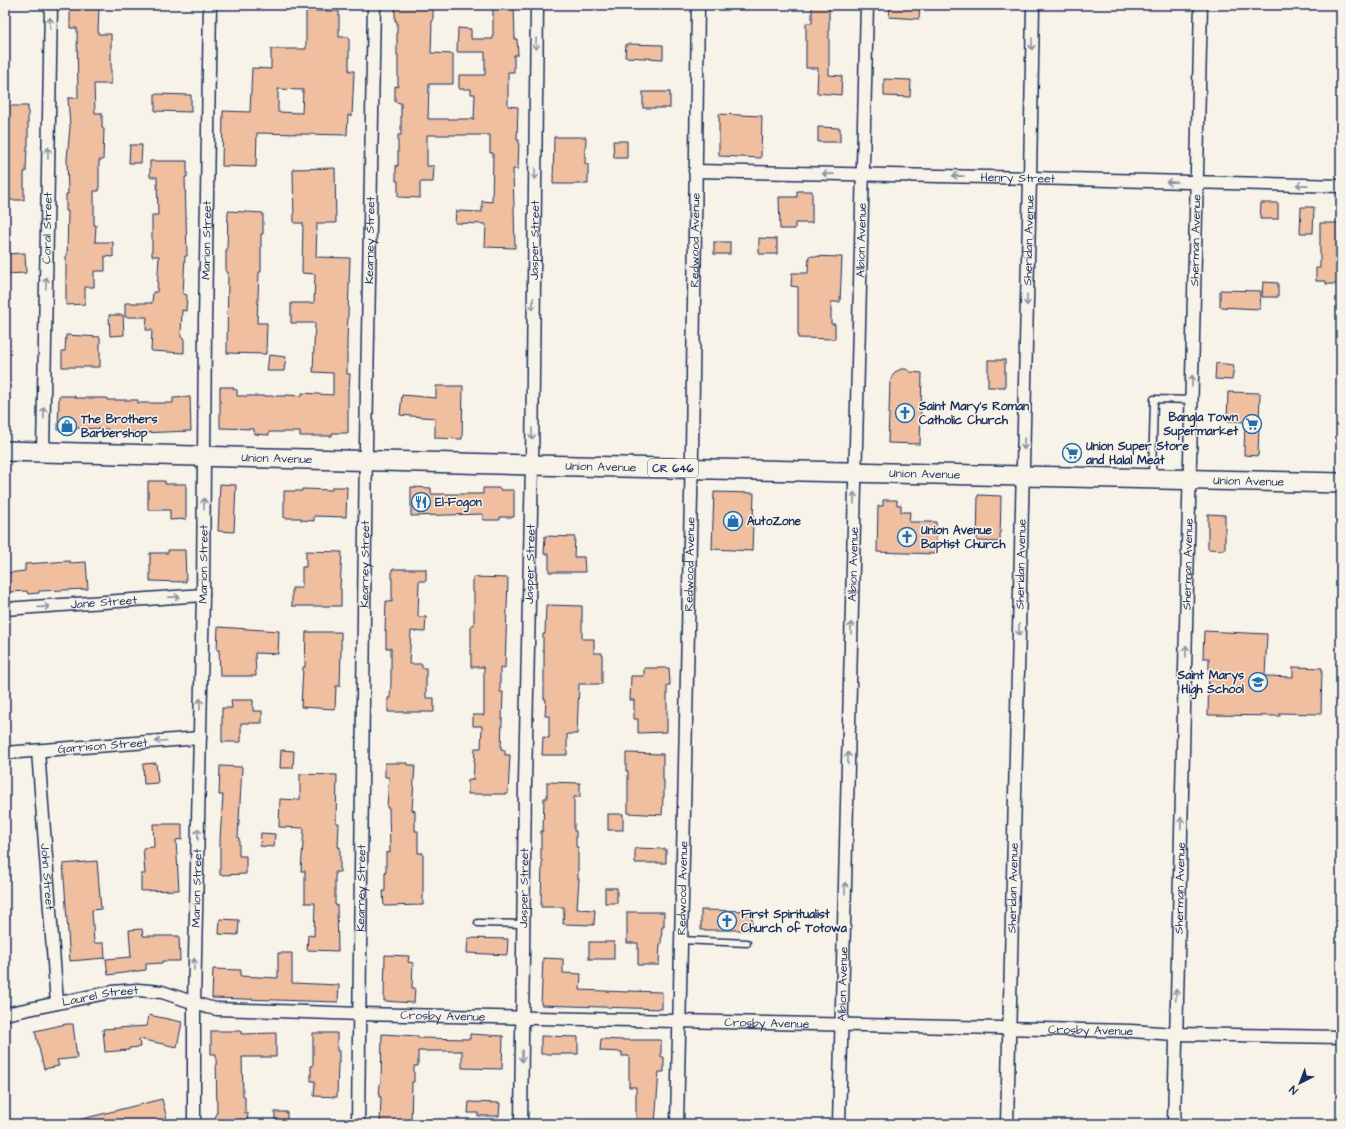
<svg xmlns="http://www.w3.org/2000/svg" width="1346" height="1129" font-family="'Architects Daughter',sans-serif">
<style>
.building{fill:#f0bfa0;stroke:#1b2f5e;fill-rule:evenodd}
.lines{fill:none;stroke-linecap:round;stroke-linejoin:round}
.lane-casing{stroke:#1b2f5e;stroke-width:9}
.street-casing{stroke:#1b2f5e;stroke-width:15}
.primary-casing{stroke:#1b2f5e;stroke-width:22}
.lane{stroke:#f7f3e8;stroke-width:6}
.street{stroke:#f7f3e8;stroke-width:12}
.primary{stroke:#f7f3e8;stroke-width:19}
.oneway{stroke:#8991a3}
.labels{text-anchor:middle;stroke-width:3;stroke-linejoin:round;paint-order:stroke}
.shield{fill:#f7f3e8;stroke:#5d6a87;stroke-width:1}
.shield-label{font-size:11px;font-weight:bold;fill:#1b2f5e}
.street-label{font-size:12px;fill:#1b2f5e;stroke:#f7f3e8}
.poi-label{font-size:12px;font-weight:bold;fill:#1b2f5e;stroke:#f7f3e8;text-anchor:start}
</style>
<rect width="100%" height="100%" fill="#f7f3e8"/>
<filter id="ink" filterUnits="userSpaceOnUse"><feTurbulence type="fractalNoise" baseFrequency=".025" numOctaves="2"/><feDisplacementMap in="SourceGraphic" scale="8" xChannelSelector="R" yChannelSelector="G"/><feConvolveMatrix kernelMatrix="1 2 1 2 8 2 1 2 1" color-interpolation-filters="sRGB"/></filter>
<g filter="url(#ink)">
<g class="building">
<polygon points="70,5 99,5 98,34 111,34 111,84 94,84 95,113 102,113 102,128 104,129 103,160 99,160 99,191 94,191 94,225 96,225 95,242 113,242 113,257 105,256 105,271 94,271 94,287 85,287 85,304 66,305 66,256 67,256 68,211 66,211 66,194 68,194 67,159 70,127 68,98 78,98 77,28 70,28"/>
<polygon points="395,5 423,5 423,7 433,7 433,21 432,21 431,53 453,54 453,84 429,84 428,119 474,119 475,94 471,94 471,89 459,89 459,75 485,75 485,52 457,52 458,28 471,29 471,39 493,39 493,5 514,5 515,39 517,39 518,55 514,55 514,72 508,72 508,106 518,107 517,140 519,140 518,169 513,169 515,248 485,247 486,224 455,223 456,211 482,212 482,201 492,202 493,153 490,153 490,135 427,135 427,166 434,166 433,182 420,182 420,198 398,197 398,181 396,181 396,165 398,166 398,135 401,135 401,103 395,102 395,86 398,87 398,55 397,55 397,21 395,21"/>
<polygon points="812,5 829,5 829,75 842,76 841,95 817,93 818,68 806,68 806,23 812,23"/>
<polygon points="890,5 920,5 919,19 889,17"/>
<path d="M306,11H339V37H349V71H354L352,116L348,115L347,135L257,133L256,167L222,166L223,111L250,112L252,68L271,69V49H306ZM278,89L303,90L302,113L278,112Z"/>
<polygon points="626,44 663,45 663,59 625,57"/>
<polygon points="884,79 911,80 910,97 884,96"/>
<rect x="643" y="92" width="27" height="16"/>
<polygon points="155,94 191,95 191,112 155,111"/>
<polygon points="5,106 28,106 28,146 27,146 26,172 24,172 24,200 5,200"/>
<polygon points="719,114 762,116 761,158 719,156"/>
<polygon points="818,127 840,128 840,142 818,142"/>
<polygon points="554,137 586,137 585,164 588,164 588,184 553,184"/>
<polygon points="613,141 627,141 627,158 614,158"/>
<polygon points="130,145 142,145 141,163 129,163"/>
<polygon points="150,161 187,161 187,177 185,177 187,256 185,256 183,294 187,295 186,311 182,310 181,337 184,338 184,353 151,351 152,330 146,330 147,317 125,317 125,303 152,303 153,292 157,292 159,256 152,256 152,215 158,215 157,177 150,177"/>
<polygon points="335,168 336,223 317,223 316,257 350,258 347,343 347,374 350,374 349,388 348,388 348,433 332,433 332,436 300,436 300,432 269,432 269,435 254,434 254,429 220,428 220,387 233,387 233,389 237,390 237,396 286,396 286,395 302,396 302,393 333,395 333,373 313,372 315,323 291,323 291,303 314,303 315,274 302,273 303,223 294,223 293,169"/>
<polygon points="797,191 812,191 812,223 795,223 795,229 780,229 779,197 797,197"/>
<polygon points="1261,203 1278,203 1278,219 1260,219"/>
<polygon points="1301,207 1314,207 1313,233 1300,233"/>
<polygon points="228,211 263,213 263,234 261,234 261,272 259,272 257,323 267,323 266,354 227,353 228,272 226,272 226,250 227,250"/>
<polygon points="1320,223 1339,223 1339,268 1341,268 1341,284 1326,284 1326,281 1316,281 1316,268 1320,268"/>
<polygon points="759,238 777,239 777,254 759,254"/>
<rect x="714" y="242" width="16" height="12"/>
<polygon points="25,253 26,273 5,274 5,254"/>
<polygon points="809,256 842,257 840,302 831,302 831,324 835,324 835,339 798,338 798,287 791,286 792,273 808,273"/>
<polygon points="1263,282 1278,283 1278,297 1262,297"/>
<polygon points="1220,290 1261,291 1260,309 1220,307"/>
<polygon points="109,315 123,315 124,335 110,336"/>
<polygon points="66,335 100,337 100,367 62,367 62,351 65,351"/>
<polygon points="269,355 286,357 284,371 267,371"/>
<rect x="988" y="360" width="17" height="27"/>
<polygon points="1216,363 1234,365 1232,380 1215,379"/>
<polygon points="901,369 906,369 911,372 922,373 920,444 888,443 890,382 892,377 895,372"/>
<polygon points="436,386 463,386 462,439 435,438 435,418 400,415 402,395 436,398"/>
<polygon points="1228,392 1260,393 1258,456 1244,455 1245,422 1227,421"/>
<polygon points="59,396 75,396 75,398 107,398 107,400 138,400 138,403 173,403 173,398 190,397 191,431 140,433 140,432 108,432 108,429 75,428 75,430 58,430"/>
<polygon points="148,481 165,481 165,484 186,484 186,519 170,520 170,510 148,510"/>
<polygon points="220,484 236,485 234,532 218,531"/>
<polygon points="332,487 347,487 346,517 314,516 314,521 301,520 301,518 284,518 284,491 302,491 302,489 332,490"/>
<polygon points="411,487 431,488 431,494 483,494 483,488 500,488 500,490 514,490 514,517 500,517 500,520 483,520 483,514 411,516"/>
<polygon points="714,492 754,493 752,551 712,549"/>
<polygon points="978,495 1001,496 1000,542 977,541"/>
<polygon points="883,500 897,500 897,505 901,505 901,512 910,512 909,522 936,522 936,554 877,552 878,506 883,506"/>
<polygon points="1208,514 1225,515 1225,550 1208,549"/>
<polygon points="545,536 575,537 574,557 584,557 585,572 549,572 549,554 544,554"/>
<polygon points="168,550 185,550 186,582 150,581 150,553 168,553"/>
<polygon points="306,551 342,552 340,589 341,589 341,606 292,606 292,588 302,588 302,567 306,567"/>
<polygon points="70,561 70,563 86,562 88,589 39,591 39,593 28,594 27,591 9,592 7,573 25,571 25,564"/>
<polygon points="392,569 426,569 426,581 419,581 418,617 426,617 425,632 411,631 409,664 422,664 422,668 426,668 426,698 434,698 434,712 388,712 388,698 390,698 391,684 391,648 386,648 386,631 385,631 386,601 392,602"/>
<polygon points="473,577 508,578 505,668 500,667 500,692 503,692 501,749 505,750 505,755 510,755 508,794 468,794 468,780 473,780 475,748 481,748 482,726 473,726 473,715 484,715 484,667 471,667 471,625 474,625 474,592 473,592"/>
<polygon points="546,605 582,606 582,639 594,639 594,653 602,653 602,684 579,684 577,734 567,734 567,755 542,755 543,737 549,738 549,716 545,716 546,699 544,699 544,651 543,651 543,634 545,634"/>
<polygon points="218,627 279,631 278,654 255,653 256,676 220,676 219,650 217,650"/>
<polygon points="1204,631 1267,634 1265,676 1293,677 1293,667 1322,668 1321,714 1280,713 1280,716 1208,715 1209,658 1203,658"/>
<polygon points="306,632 341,632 341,650 340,686 336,686 335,709 301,707 303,667 305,667"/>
<polygon points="644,668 669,668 670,685 667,685 667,732 638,733 638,719 634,719 634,700 630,700 631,676 644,676"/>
<polygon points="231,700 253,700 253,711 262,711 262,723 241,723 241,742 222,742 222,708 232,708"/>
<polygon points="281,750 294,751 293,768 280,768"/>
<polygon points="626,753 663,754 663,780 664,780 664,797 663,797 662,815 628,813 628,771 626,771"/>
<polygon points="156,763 158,783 144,784 143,764"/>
<polygon points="385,763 407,763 407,765 415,765 412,810 415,811 415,831 418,831 418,853 423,853 423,905 384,906 383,891 385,891 385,873 386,872 386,852 390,853 389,808 387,808 389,777 385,777"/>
<polygon points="220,766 242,767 238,838 239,838 239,856 246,856 246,874 220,875 220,839 223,795 219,795"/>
<polygon points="300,774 337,775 336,823 339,823 338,847 340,847 340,872 335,872 335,905 337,905 338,951 307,950 308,935 314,936 315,903 305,903 305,871 301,871 304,828 279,827 280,799 300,800"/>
<polygon points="547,782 580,783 580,797 574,797 574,831 576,831 576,847 578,847 578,879 579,879 577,909 595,910 594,925 563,924 564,907 541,907 542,860 541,860 541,831 543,831 544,798 547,798"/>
<rect x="608" y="814" width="15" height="16"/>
<polygon points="153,824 182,824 182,839 176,840 179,890 141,891 141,874 145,874 143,848 154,847"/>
<polygon points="261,833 275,834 274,847 260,846"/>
<polygon points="635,848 666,849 666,863 635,863"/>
<polygon points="97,861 101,909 92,910 94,943 104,943 105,958 70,961 63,864"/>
<rect x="605" y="888" width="12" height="15"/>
<polygon points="701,910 752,911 752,930 701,930"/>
<polygon points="627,912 664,912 664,927 662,927 661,944 660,944 659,965 638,965 638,943 627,943"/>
<polygon points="220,919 239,920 238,935 219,934"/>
<polygon points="142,929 143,936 179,936 180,961 162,961 162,963 146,964 146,970 108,975 106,959 131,957 129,930"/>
<polygon points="468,938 508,939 507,955 467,953"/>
<rect x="589" y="942" width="25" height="17"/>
<polygon points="278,953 292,953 292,983 339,985 338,1002 212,998 213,969 241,970 240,976 278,978"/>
<polygon points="385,955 409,956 408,962 413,963 412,988 415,988 414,1003 384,1001"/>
<polygon points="543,958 563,959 563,973 581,974 580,990 628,992 628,991 662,992 662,1009 541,1005"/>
<polygon points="149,1015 182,1022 177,1047 139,1039 140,1047 129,1048 129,1050 105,1052 103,1029 147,1026"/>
<polygon points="66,1024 73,1024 77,1058 57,1060 59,1066 44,1069 35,1031"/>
<polygon points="211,1031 241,1031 241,1034 276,1033 276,1057 242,1057 243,1096 245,1096 245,1113 248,1113 247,1124 215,1124 216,1113 217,1113 216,1054 211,1054"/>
<polygon points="313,1033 337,1033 337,1051 339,1051 339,1063 338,1063 337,1097 314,1096 315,1081 311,1081 311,1066 313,1066"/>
<polygon points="382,1034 418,1036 418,1038 470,1039 470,1034 503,1036 502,1069 462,1068 462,1051 418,1051 418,1066 414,1066 414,1082 412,1082 411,1124 380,1124 381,1097 379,1097 380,1083 381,1083"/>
<polygon points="541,1036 578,1037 578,1054 541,1054"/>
<polygon points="601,1039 623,1040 661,1040 661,1057 664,1057 664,1072 659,1072 655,1124 636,1124 636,1087 629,1087 629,1056 622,1056 622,1052 600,1051"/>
<polygon points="162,1099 167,1119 149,1124 78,1124 78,1120"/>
<polygon points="469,1102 500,1103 499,1116 478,1116 478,1113 468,1113"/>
<rect x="275" y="1112" width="12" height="12"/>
</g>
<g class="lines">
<defs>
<g id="lane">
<polyline points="1152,477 1154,399 1192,400"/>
<polyline points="478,923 523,924"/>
<polyline points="681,940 747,943"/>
</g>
<g id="street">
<path id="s1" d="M695,171L1030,178L1341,186"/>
<path id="s2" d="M43,452L51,5"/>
<path id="s3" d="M5,609L203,595"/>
<path id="s4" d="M38,751L57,1003"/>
<path id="s5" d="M5,753L200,738"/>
<path id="s6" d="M5,1014L111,992L138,990L162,992L207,1007L217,1009L360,1014L1131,1031L1175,1034L1341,1037"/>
<path id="s7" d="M194,1124V1003L203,595L205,323L210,5"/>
<path id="s8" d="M358,1124L366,445L374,5"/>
<path id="s9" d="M521,1124L525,782L532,465L537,5"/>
<path id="s10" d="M677,1124L692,451L698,5"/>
<path id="s11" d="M839,1124L867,5"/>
<path id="s12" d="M1007,1124L1030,178L1033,5"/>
<path id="s13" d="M1174,1124L1201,5"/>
</g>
<g id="primary">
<path id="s14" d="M5,451L532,465L1341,483"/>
</g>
</defs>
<use href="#lane" class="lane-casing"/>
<use href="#street" class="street-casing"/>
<use href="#primary" class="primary-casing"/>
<use href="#lane" class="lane"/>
<use href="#street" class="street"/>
<use href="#primary" class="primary"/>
</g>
<defs><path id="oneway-shaft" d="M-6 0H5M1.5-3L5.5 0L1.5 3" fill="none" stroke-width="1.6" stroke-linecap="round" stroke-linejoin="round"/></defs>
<g class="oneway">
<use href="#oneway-shaft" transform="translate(50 23) rotate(-89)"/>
<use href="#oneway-shaft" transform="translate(536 44) rotate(91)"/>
<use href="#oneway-shaft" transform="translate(1032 44) rotate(91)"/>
<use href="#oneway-shaft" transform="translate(48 153) rotate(-89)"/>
<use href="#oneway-shaft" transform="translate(535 174) rotate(91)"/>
<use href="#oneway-shaft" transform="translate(828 174) rotate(-179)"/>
<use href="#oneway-shaft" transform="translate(958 176) rotate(-179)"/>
<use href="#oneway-shaft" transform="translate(1172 182) rotate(-178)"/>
<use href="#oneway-shaft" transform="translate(1302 185) rotate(-179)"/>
<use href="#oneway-shaft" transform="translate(46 283) rotate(-89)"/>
<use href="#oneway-shaft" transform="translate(1027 300) rotate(91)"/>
<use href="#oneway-shaft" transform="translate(533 304) rotate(91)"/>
<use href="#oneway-shaft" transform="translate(1192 381) rotate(-89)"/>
<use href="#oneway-shaft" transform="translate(44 413) rotate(-89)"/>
<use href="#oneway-shaft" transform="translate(532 434) rotate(91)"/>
<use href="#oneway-shaft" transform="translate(1024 444) rotate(91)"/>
<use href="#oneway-shaft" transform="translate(854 498) rotate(-89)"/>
<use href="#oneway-shaft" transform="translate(204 504) rotate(-89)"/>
<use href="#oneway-shaft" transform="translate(174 597) rotate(-4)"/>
<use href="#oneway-shaft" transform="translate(44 607) rotate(-4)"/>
<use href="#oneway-shaft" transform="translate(851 628) rotate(-89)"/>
<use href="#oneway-shaft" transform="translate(1019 630) rotate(91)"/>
<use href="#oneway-shaft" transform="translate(1186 651) rotate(-88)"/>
<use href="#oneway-shaft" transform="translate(200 704) rotate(-89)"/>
<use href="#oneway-shaft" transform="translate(161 741) rotate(175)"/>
<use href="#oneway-shaft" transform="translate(848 758) rotate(-89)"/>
<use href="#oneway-shaft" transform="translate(1181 823) rotate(-88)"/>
<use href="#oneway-shaft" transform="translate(198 834) rotate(-89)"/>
<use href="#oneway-shaft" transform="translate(845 888) rotate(-89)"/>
<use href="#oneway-shaft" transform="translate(194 964) rotate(-89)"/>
<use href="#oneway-shaft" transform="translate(1176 995) rotate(-88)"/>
<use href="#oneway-shaft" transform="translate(522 1056) rotate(91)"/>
</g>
</g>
<defs>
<symbol id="church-ring" viewBox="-11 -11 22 22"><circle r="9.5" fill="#f7f3e8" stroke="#1f6fb2" stroke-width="1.5"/><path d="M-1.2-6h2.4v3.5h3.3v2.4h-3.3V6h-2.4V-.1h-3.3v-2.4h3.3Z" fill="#1f6fb2"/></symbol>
<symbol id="supermarket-ring" viewBox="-11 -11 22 22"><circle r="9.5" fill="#f7f3e8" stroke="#1f6fb2" stroke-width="1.5"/><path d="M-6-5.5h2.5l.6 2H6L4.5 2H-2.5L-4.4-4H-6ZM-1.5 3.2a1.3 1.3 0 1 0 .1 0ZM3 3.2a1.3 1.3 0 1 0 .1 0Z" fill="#1f6fb2"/></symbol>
<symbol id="shop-ring" viewBox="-11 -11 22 22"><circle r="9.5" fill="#f7f3e8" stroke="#1f6fb2" stroke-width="1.5"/><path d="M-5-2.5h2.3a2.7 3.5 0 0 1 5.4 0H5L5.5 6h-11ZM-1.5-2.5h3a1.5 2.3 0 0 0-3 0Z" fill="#1f6fb2"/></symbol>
<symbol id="restaurant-ring" viewBox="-11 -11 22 22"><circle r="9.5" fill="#f7f3e8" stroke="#1f6fb2" stroke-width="1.5"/><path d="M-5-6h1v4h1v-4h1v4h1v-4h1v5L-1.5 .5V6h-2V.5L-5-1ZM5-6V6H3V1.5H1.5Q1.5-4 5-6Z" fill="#1f6fb2"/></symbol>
<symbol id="school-ring" viewBox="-11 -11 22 22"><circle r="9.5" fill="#f7f3e8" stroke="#1f6fb2" stroke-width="1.5"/><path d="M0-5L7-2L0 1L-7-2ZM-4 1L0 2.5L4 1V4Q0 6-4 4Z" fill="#1f6fb2"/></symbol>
</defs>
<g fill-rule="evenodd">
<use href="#church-ring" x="894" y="402" width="22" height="22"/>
<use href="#supermarket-ring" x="1241" y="413" width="22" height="22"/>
<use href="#shop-ring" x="56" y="415" width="22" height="22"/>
<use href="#supermarket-ring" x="1061" y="442" width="22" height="22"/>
<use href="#restaurant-ring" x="410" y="491" width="22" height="22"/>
<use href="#shop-ring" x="722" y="510" width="22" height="22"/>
<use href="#church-ring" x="896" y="526" width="22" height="22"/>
<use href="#school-ring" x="1247" y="671" width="22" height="22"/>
<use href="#church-ring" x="716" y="910" width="22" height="22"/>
</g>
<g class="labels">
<rect class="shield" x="648" y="459" width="50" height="18" rx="3"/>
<g class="shield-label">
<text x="673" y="472">CR 646</text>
</g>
<g class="street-label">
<text dy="4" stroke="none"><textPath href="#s1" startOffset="323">Henry Street</textPath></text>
<text dy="4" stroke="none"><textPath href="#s2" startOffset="224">Coral Street</textPath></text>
<text dy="4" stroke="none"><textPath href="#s7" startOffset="884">Marion Street</textPath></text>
<text dy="4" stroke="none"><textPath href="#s8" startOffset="884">Kearney Street</textPath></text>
<text dy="4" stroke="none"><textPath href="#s9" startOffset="884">Jasper Street</textPath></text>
<text dy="4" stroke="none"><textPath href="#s10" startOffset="884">Redwood Avenue</textPath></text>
<text dy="4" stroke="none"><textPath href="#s11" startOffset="884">Albion Avenue</textPath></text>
<text dy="4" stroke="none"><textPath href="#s12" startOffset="884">Sheridan Avenue</textPath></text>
<text dy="4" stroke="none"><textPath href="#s13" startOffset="884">Sherman Avenue</textPath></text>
<text dy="4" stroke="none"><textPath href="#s14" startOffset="272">Union Avenue</textPath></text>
<text dy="4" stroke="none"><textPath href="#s14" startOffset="596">Union Avenue</textPath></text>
<text dy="4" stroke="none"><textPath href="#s14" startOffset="920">Union Avenue</textPath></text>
<text dy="4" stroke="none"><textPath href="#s14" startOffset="1244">Union Avenue</textPath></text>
<text dy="4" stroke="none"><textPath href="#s8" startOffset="560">Kearney Street</textPath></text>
<text dy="4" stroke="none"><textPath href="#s11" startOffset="560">Albion Avenue</textPath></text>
<text dy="4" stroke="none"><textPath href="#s7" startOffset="560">Marion Street</textPath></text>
<text dy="4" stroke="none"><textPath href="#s9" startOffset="560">Jasper Street</textPath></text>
<text dy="4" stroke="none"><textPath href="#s10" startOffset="560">Redwood Avenue</textPath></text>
<text dy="4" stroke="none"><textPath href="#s12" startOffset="560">Sheridan Avenue</textPath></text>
<text dy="4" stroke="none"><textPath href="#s13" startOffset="560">Sherman Avenue</textPath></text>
<text dy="4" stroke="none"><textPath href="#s3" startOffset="99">Jane Street</textPath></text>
<text dy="4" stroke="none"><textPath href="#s5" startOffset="98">Garrison Street</textPath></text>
<text dy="4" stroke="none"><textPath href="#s4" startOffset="126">John Street</textPath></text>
<text dy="4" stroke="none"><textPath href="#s7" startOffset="236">Marion Street</textPath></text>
<text dy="4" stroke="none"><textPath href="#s8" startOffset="236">Kearney Street</textPath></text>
<text dy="4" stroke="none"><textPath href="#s9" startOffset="236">Jasper Street</textPath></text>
<text dy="4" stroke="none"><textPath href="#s10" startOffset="236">Redwood Avenue</textPath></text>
<text dy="4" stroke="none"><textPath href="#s12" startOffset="236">Sheridan Avenue</textPath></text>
<text dy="4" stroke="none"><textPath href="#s13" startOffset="236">Sherman Avenue</textPath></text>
<text dy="4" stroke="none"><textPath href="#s11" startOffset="140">Albion Avenue</textPath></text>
<text dy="4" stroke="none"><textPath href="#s6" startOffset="97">Laurel Street</textPath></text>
<text dy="4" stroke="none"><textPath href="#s6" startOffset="443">Crosby Avenue</textPath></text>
<text dy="4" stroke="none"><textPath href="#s6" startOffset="767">Crosby Avenue</textPath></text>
<text dy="4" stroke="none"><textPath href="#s6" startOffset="1091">Crosby Avenue</textPath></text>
</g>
<g class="poi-label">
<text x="919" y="410">Saint Mary's Roman<tspan x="919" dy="14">Catholic Church</tspan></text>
<text x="1238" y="421" text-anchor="end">Bangla Town<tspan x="1238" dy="14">Supermarket</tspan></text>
<text x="81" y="423">The Brothers<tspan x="81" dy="14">Barbershop</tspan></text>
<text x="1086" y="450">Union Super Store<tspan x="1086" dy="14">and Halal Meat</tspan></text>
<text x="435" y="506">El-Fogon</text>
<text x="747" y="525">AutoZone</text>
<text x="921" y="534">Union Avenue<tspan x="921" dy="14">Baptist Church</tspan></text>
<text x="1244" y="679" text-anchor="end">Saint Marys<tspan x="1244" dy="14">High School</tspan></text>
<text x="741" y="918">First Spiritualist<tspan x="741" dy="14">Church of Totowa</tspan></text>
</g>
</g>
<rect width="1346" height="1129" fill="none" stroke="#f7f3e8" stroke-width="20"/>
<rect x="10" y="10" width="1326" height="1109" fill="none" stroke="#1b2f5e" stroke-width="1.5" filter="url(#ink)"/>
<g transform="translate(1300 1083) rotate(222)" stroke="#f7f3e8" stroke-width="3" paint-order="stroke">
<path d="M0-3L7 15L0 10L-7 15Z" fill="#1b2f5e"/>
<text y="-6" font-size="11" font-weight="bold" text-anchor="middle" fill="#1b2f5e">N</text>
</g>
</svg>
